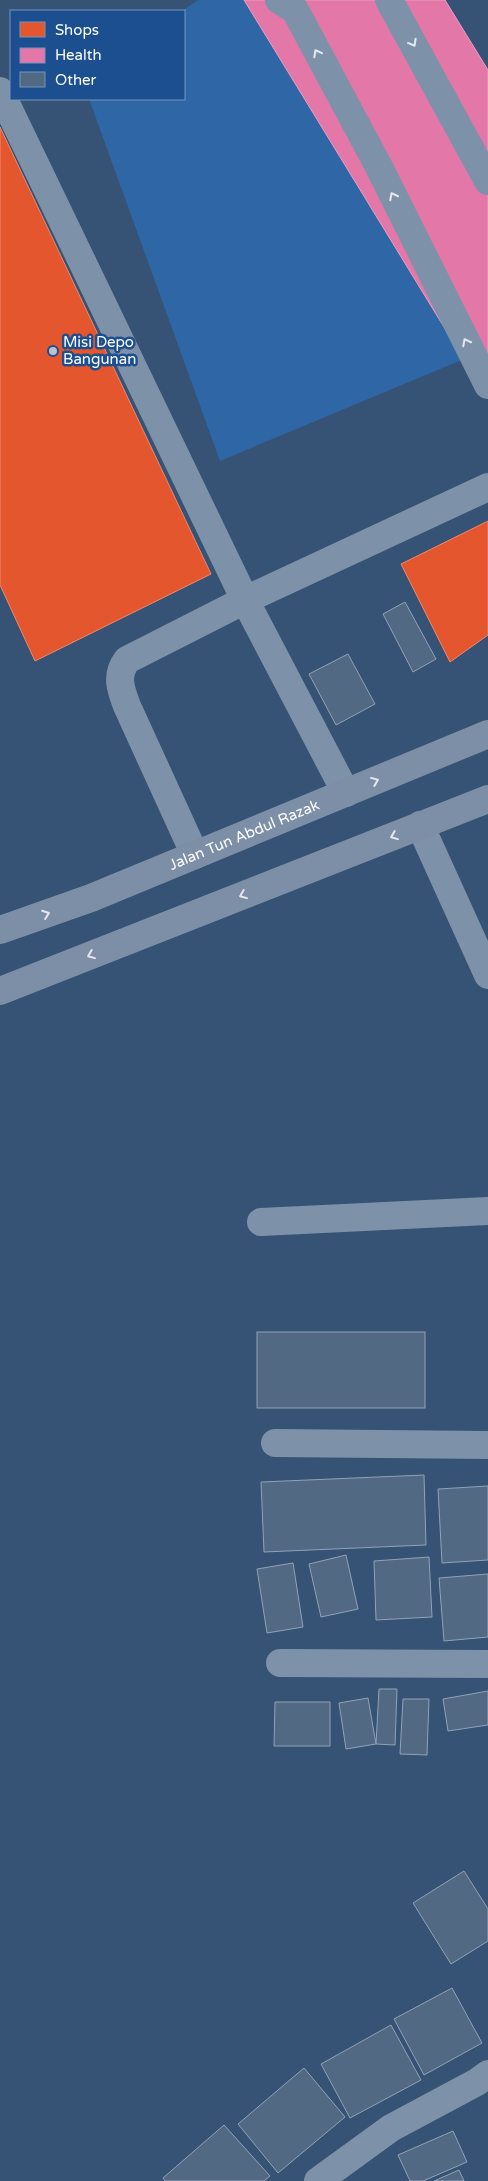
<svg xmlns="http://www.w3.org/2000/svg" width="488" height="2181" font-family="'Varela Round',sans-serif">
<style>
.green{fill:#2f66a5}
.shops{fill:#e4572e;stroke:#ec896d}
.health{fill:#e377a8;stroke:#eba0c2}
.building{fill:#526984;stroke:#92a2b6}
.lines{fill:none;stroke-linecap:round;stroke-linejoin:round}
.minor{stroke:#7d92a8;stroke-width:28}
.major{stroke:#7d8ea7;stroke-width:28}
.oneway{stroke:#e5e9ee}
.oneway2{stroke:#e5e8ed}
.poi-dot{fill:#b9c2ce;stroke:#1b4f8f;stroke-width:2}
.labels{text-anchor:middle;stroke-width:5;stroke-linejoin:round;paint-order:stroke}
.poi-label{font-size:15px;fill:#fff;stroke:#1b4f8f;text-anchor:start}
.street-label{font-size:15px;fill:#fff;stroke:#1b4f8f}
</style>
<rect width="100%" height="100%" fill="#365274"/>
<polygon class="green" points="198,0 244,0 464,359 220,461 89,99 184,99 184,11 182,11"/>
<g class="shops">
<polygon points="0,127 211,574 35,661 0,585"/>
<polygon points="488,521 488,635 450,662 401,564"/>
</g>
<polygon class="health" points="244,0 445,0 488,70 488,399"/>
<g class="building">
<polygon points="405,602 436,659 413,672 383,614"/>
<polygon points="348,654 375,704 336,725 309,674"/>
<rect x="257" y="1332" width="168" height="76"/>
<polygon points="424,1475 426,1545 264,1552 261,1482"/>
<polygon points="488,1486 488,1560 442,1563 438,1489"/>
<polygon points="346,1555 358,1609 321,1617 309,1564"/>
<polygon points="429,1557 432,1617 376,1620 374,1561"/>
<polygon points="293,1563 303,1627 267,1633 257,1569"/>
<polygon points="488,1574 488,1637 444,1641 439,1578"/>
<polygon points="379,1689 397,1689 395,1745 376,1744"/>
<polygon points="488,1691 488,1725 448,1731 443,1699"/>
<polygon points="368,1698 376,1744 346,1749 339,1703"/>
<polygon points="403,1699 429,1699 427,1755 400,1754"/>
<polygon points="275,1702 330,1702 330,1746 274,1746"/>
<polygon points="464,1871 488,1909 488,1941 451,1964 413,1903"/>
<polygon points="452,1988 482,2043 424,2075 394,2019"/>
<polygon points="391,2025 421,2080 350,2118 321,2064"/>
<polygon points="304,2068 345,2117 278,2173 238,2124"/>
<polygon points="224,2125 270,2176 264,2181 165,2181 163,2178"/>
<polygon points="453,2131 467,2162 423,2181 410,2181 398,2155"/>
<polygon points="459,2170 464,2181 434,2181"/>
</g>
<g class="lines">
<g class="minor">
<polyline points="279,0 295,10 379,167 488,385"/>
<polyline points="389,0 488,181"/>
<polyline points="0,91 245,600 346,793"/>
<polyline points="420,825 488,975"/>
<path d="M195,855L127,706C121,690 115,676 127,660L245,600L488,487"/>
<polyline points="261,1222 488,1211"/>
<polyline points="275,1443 488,1445"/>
<polyline points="280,1663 488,1664"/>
<polyline points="318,2181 391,2128 477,2082 488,2074"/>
</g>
<g class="major">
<path id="s1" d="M0,930L91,898L488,734"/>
<polyline points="0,991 488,799"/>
</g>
</g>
<defs><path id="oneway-chevron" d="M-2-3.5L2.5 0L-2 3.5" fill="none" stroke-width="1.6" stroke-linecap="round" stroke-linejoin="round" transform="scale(1.25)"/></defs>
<g class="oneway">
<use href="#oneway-chevron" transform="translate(413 43) rotate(61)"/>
<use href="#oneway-chevron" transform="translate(317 53) rotate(-118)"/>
<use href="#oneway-chevron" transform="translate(393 196) rotate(-117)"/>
<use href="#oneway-chevron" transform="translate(466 342) rotate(-117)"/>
</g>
<g class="oneway2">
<use href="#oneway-chevron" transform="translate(375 781) rotate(-22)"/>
<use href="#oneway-chevron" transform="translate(394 836) rotate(158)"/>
<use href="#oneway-chevron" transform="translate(243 895) rotate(158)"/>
<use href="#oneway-chevron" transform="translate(46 914) rotate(-20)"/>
<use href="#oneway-chevron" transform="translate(91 955) rotate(158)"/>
</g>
<circle class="poi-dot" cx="53" cy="351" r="5"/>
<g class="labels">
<g class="poi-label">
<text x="63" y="347">Misi Depo<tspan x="63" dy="17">Bangunan</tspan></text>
</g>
<g class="street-label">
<text dy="5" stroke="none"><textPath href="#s1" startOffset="262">Jalan Tun Abdul Razak</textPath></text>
</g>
</g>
<rect x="10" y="10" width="175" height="90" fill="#1b4f8f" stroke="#7695bc"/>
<rect x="20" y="22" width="25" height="15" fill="#e4572e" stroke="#7695bc"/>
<text x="55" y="35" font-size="15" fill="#ffffff">Shops</text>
<rect x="20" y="48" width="25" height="15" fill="#e377a8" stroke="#7695bc"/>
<text x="55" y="60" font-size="15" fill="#ffffff">Health</text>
<rect x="20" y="72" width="25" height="15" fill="#526984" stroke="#7695bc"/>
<text x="55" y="85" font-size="15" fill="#ffffff">Other</text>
</svg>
